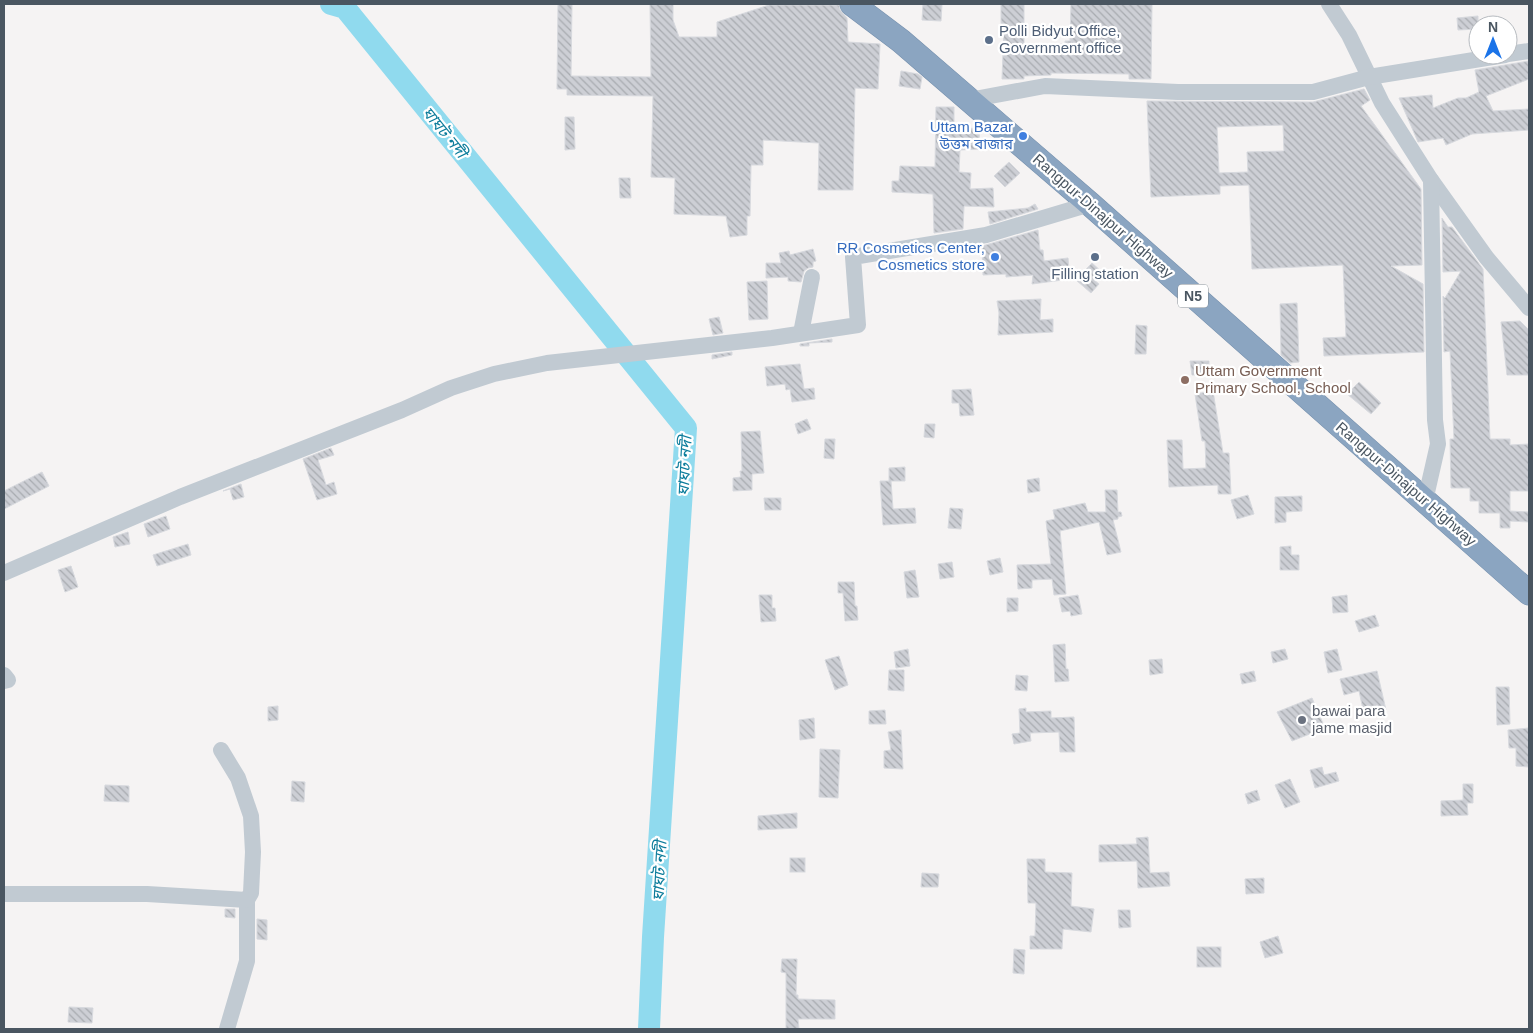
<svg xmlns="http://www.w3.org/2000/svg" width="1533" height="1033" font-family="Helvetica,'Noto Sans Bengali',sans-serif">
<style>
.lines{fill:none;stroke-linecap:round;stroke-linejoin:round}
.river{stroke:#90daee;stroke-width:22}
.building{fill:url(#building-back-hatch);stroke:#d7d9de;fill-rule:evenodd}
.highway-casing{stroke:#7690ad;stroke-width:25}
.minor{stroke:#c1cad2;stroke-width:16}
.highway{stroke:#8ba5c1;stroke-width:24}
.service-dot{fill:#5c6f8a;stroke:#fff;stroke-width:2}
.shop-dot{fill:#3f7fe0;stroke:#fff;stroke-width:2}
.education-dot{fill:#8d6e63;stroke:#fff;stroke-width:2}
.worship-dot{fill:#6b7280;stroke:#fff;stroke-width:2}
.labels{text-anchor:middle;stroke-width:4.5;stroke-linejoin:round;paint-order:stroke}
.shield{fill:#fff;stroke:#808990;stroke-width:1}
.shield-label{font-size:14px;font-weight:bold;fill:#4a5661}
.service-label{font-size:15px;fill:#4e5e75;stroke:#fff;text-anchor:start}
.shop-label{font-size:15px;fill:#366cbe;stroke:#fff;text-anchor:end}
.street-label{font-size:15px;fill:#4a5661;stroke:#fff}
.education-label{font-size:15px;fill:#785e54;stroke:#fff;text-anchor:start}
.worship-label{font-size:15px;fill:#5b616d;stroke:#fff;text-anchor:start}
.water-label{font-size:16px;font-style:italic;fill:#0c7c9b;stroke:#fff}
</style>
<defs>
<pattern id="building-back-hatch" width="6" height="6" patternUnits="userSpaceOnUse" patternTransform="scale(1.25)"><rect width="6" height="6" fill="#cdcfd5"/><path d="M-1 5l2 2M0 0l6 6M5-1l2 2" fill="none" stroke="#a8abb0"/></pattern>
</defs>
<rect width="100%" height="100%" fill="#f5f3f3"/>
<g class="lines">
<polyline class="river" points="331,4 345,8 686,428 653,937 649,1029"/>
</g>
<g class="building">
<polygon points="558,4 572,4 571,76 651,77 650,4 673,4 673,20 679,37 717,37 717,22 769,5 839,5 840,10 847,18 848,42 880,44 878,89 855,88 853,190 818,190 819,143 763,140 763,165 751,165 750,216 747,216 747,235 730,237 726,216 674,214 675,178 651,177 653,96 567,95 567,89 557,89"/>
<polygon points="923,4 942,4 941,21 922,20"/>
<polygon points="1001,4 1024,4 1024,45 1065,44 1065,41 1070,41 1071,4 1152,4 1151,79 1129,79 1129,74 1051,73 1051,75 1024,76 1024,79 1002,79 1004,26 1001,26"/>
<polygon points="1478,16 1478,29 1458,30 1457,18"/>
<polygon points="1529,61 1529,79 1486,96 1493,111 1529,109 1529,130 1472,134 1446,145 1443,138 1418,142 1399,98 1432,95 1433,108 1458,98 1466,98 1479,92 1475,70"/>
<polygon points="901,71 918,74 922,77 920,89 899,86"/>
<path d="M1364,89L1370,100L1361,106L1421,189L1422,265L1391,266L1423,284L1424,352L1324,356L1323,338L1346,337L1343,265L1252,269L1249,185L1220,186V194L1151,197L1147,101L1313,102ZM1283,125L1284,151L1247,152L1248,172L1219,173L1217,127Z"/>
<polygon points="936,107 954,107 954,129 979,128 980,149 960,150 959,172 971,173 970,189 993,188 994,207 964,206 963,229 934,233 933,194 892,192 892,181 899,181 900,166 935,167"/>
<polygon points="565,117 574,117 575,149 565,150"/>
<polygon points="1009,162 1020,173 1005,187 994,176"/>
<polygon points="619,178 630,178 631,198 620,198"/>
<polygon points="1035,204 1038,209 990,224 988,212 1028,208"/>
<polygon points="1442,218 1448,227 1452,227 1483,269 1490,439 1510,439 1510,445 1529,444 1529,491 1510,491 1510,511 1529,512 1529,522 1510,521 1510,528 1500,528 1500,513 1479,513 1479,501 1470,501 1470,488 1451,488 1450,439 1454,439 1450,351 1444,352 1443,296 1445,298 1461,271 1443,272"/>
<polygon points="1038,230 1040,250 1043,250 1044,261 1068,258 1070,279 1032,284 1033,275 1006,277 1006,274 983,275 982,246"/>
<polygon points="813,249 816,261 813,262 813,267 808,268 804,271 801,282 788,281 788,277 766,278 766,263 781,263 779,253 789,251 790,255"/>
<polygon points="1092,263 1102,272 1094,280 1099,284 1091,293 1076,280"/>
<polygon points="767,281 768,319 749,320 747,282"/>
<polygon points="1041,299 1040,320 1053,319 1053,332 998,335 999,313 997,301"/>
<polygon points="1297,303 1299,362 1290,363 1281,355 1280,304"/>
<polygon points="719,317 723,333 713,335 709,319"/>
<polygon points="1520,321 1529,330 1529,375 1507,375 1501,322"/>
<polygon points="1136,325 1147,326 1146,354 1135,354"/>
<polygon points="832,339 832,342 809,343 809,346 800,346 800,344"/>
<polygon points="732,352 732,355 712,359 712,355"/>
<polygon points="1190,361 1209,361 1209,375 1192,375"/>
<polygon points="800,364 804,389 814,388 815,399 792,402 790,389 786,390 785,384 767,386 765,367"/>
<polygon points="1359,382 1381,403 1371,414 1347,394"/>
<polygon points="971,389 974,415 960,416 959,403 952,403 952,390"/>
<polygon points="1213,391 1223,453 1229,453 1231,494 1218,494 1218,485 1169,487 1167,440 1182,440 1183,469 1206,468 1205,441 1202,441 1195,394"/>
<polygon points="807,419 811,429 798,434 795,424"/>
<polygon points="925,424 935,424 934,438 924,437"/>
<polygon points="760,431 764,473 752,474 752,490 733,491 733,478 741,477 740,471 742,471 741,432"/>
<polygon points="825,439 835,439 834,459 824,458"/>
<polygon points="331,448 334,455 318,460 326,485 334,482 337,494 317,500 303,459"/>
<polygon points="905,467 905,481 891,481 893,509 915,508 916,523 883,525 880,481 889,481 889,468"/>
<polygon points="42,472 49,486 4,509 4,491"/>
<polygon points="1039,478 1040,491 1028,493 1027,480"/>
<polygon points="241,484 244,497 233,500 230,489 223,491"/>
<polygon points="1105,490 1117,490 1118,512 1121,512 1122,516 1118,517 1118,519 1113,520 1121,552 1107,555 1099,522 1060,531 1066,594 1054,595 1052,579 1032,580 1032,588 1018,589 1017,565 1051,564 1046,521 1055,519 1053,510 1085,503 1088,512 1106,512"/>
<polygon points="1248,495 1254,514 1237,519 1231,500"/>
<polygon points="1302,496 1302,511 1286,512 1286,522 1275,523 1275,497"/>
<polygon points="764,498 781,498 781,510 765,510"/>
<polygon points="950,508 963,509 961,529 948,528"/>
<polygon points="166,516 170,529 148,537 144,524"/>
<polygon points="128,532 130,544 115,547 113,537"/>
<polygon points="188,544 191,555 157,566 153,555"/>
<polygon points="1291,546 1291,555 1299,555 1299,570 1280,570 1280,547"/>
<polygon points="1000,558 1003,572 990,575 987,561"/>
<polygon points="952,562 954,577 940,579 938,564"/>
<polygon points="71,566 78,587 65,592 58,570"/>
<polygon points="915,570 919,597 907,598 904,572"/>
<polygon points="838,582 854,582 855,606 857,606 858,620 845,621 843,593 838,593"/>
<polygon points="759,595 772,595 772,608 775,608 776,621 761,622"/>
<polygon points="1078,595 1082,614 1071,616 1070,611 1062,612 1059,598"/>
<polygon points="1347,595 1348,612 1333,613 1332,597"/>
<polygon points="1007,598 1018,598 1018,611 1007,612"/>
<polygon points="1375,615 1379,626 1359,632 1355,621"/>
<polygon points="1065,644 1066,669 1068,669 1069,681 1055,682 1053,645"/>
<polygon points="908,649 910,666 896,668 894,652"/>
<polygon points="1285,649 1288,659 1273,663 1271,652"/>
<polygon points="1337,649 1342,670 1328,673 1324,652"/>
<polygon points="839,656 848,685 835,690 825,660"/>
<polygon points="1162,659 1163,673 1150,675 1149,660"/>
<polygon points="889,670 904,670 904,691 888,690"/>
<polygon points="1254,671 1256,681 1242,684 1240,674"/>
<polygon points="1377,671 1386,710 1364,714 1359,691 1344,695 1340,679"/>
<polygon points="1016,675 1028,676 1027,691 1015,690"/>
<polygon points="1496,687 1509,687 1510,724 1497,725"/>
<polygon points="1312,698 1325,728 1292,741 1277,712"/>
<polygon points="278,706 278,720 268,721 268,707"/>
<polygon points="1026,708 1026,712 1051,711 1051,718 1074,717 1075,752 1060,752 1059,732 1030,733 1031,741 1014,744 1012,734 1020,733 1019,709"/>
<polygon points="885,710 886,724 869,724 869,711"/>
<polygon points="814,718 815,738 800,740 799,720"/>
<polygon points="1529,728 1529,767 1516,766 1516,748 1509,748 1508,730"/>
<polygon points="901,730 903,769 884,768 884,751 891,750 888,732"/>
<polygon points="820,749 840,750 838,798 819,797"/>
<polygon points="1322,767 1324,775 1336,772 1339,781 1315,788 1310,770"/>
<polygon points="1290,779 1300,802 1285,808 1275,785"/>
<polygon points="292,781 305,782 304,802 291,801"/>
<polygon points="1463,784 1473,784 1473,803 1467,803 1468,815 1441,816 1441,801 1463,800"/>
<polygon points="105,785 129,786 129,802 104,801"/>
<polygon points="1257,790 1260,800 1248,804 1245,794"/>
<polygon points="797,813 797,828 758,830 758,816"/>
<polygon points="1148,837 1150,873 1169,872 1170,886 1138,888 1137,861 1099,862 1099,845 1137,844 1136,838"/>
<rect x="790" y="858" width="15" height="14"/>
<polygon points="1027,859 1045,859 1045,872 1072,873 1071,906 1094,909 1091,932 1063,929 1062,949 1030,949 1030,936 1035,936 1036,903 1028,903"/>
<polygon points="922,873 939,874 938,887 921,887"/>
<polygon points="1264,878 1264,893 1246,894 1245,879"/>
<polygon points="225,909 235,909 235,918 225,917"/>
<polygon points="1118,910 1130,910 1131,927 1119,928"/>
<polygon points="257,919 267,920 267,940 257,939"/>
<polygon points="1278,936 1283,953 1265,958 1260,942"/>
<rect x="1197" y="947" width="24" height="20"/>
<polygon points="1014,949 1025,950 1024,974 1013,973"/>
<polygon points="782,959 797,959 796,995 798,995 798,999 835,1000 835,1019 798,1019 799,1029 786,1029 786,973 781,972"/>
<polygon points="69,1007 93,1008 92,1023 68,1022"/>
</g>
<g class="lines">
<defs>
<polyline id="highway" points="852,4 901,41 1090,204 1529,593"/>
</defs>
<use href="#highway" class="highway-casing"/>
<g class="minor">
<polyline points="1329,4 1349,35 1382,103 1431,180 1486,257 1529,308"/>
<polyline points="1508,54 1529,51"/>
<polyline points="969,100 1045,86 1178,92 1313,92 1369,77 1505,55"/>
<polyline points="801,333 812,277"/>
<polyline points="1425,501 1438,444 1435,420 1431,180"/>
<polyline points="4,573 180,497 402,410 451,388 494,374 547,363 772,338 858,325 853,257 986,235 1090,204"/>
<polyline points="4,675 8,680 4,681"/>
<polyline points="221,750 238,778 251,816 253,852 251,893 247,900 247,961 227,1029"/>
<polyline points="4,894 147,894 247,900"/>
</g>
<use href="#highway" class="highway"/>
</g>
<g class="service-dot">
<circle cx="989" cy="40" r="5"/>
<circle cx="1095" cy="257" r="5"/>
</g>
<g class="shop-dot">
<circle cx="1023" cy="136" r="5"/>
<circle cx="995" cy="257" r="5"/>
</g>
<circle class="education-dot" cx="1185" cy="380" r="5"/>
<circle class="worship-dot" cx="1302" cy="720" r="5"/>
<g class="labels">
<rect class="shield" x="1178" y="284.5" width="30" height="23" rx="4"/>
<g class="shield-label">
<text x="1193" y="301">N5</text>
</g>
<g class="service-label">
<text x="999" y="36">Polli Bidyut Office,<tspan x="999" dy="17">Government office</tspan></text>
<text x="1095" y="279" text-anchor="middle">Filling station</text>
</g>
<g class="shop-label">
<text x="1013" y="132">Uttam Bazar<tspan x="1013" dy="17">উত্তম বাজার</tspan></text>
<text x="985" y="253">RR Cosmetics Center,<tspan x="985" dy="17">Cosmetics store</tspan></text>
</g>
<g class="street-label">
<text transform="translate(1103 216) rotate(41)" y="5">Rangpur-Dinajpur Highway</text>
<text transform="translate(1406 484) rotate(41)" y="5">Rangpur-Dinajpur Highway</text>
</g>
<g class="education-label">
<text x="1195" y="376">Uttam Government<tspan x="1195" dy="17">Primary School, School</tspan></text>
</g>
<g class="worship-label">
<text x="1312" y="716">bawai para<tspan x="1312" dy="17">jame masjid</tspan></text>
</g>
<g class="water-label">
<text transform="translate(445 132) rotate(51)" y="6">ঘাঘট নদী</text>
<text transform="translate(684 466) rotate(-87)" y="6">ঘাঘট নদী</text>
<text transform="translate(659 871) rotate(-87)" y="6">ঘাঘট নদী</text>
</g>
</g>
<rect width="1533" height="1033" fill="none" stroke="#4a5661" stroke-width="10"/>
<g transform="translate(1493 40)"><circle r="24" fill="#ffffff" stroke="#b7bbc0"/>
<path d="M0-4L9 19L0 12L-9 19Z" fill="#1a73e8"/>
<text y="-8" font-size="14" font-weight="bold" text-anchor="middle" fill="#4a5661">N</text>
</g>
</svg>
